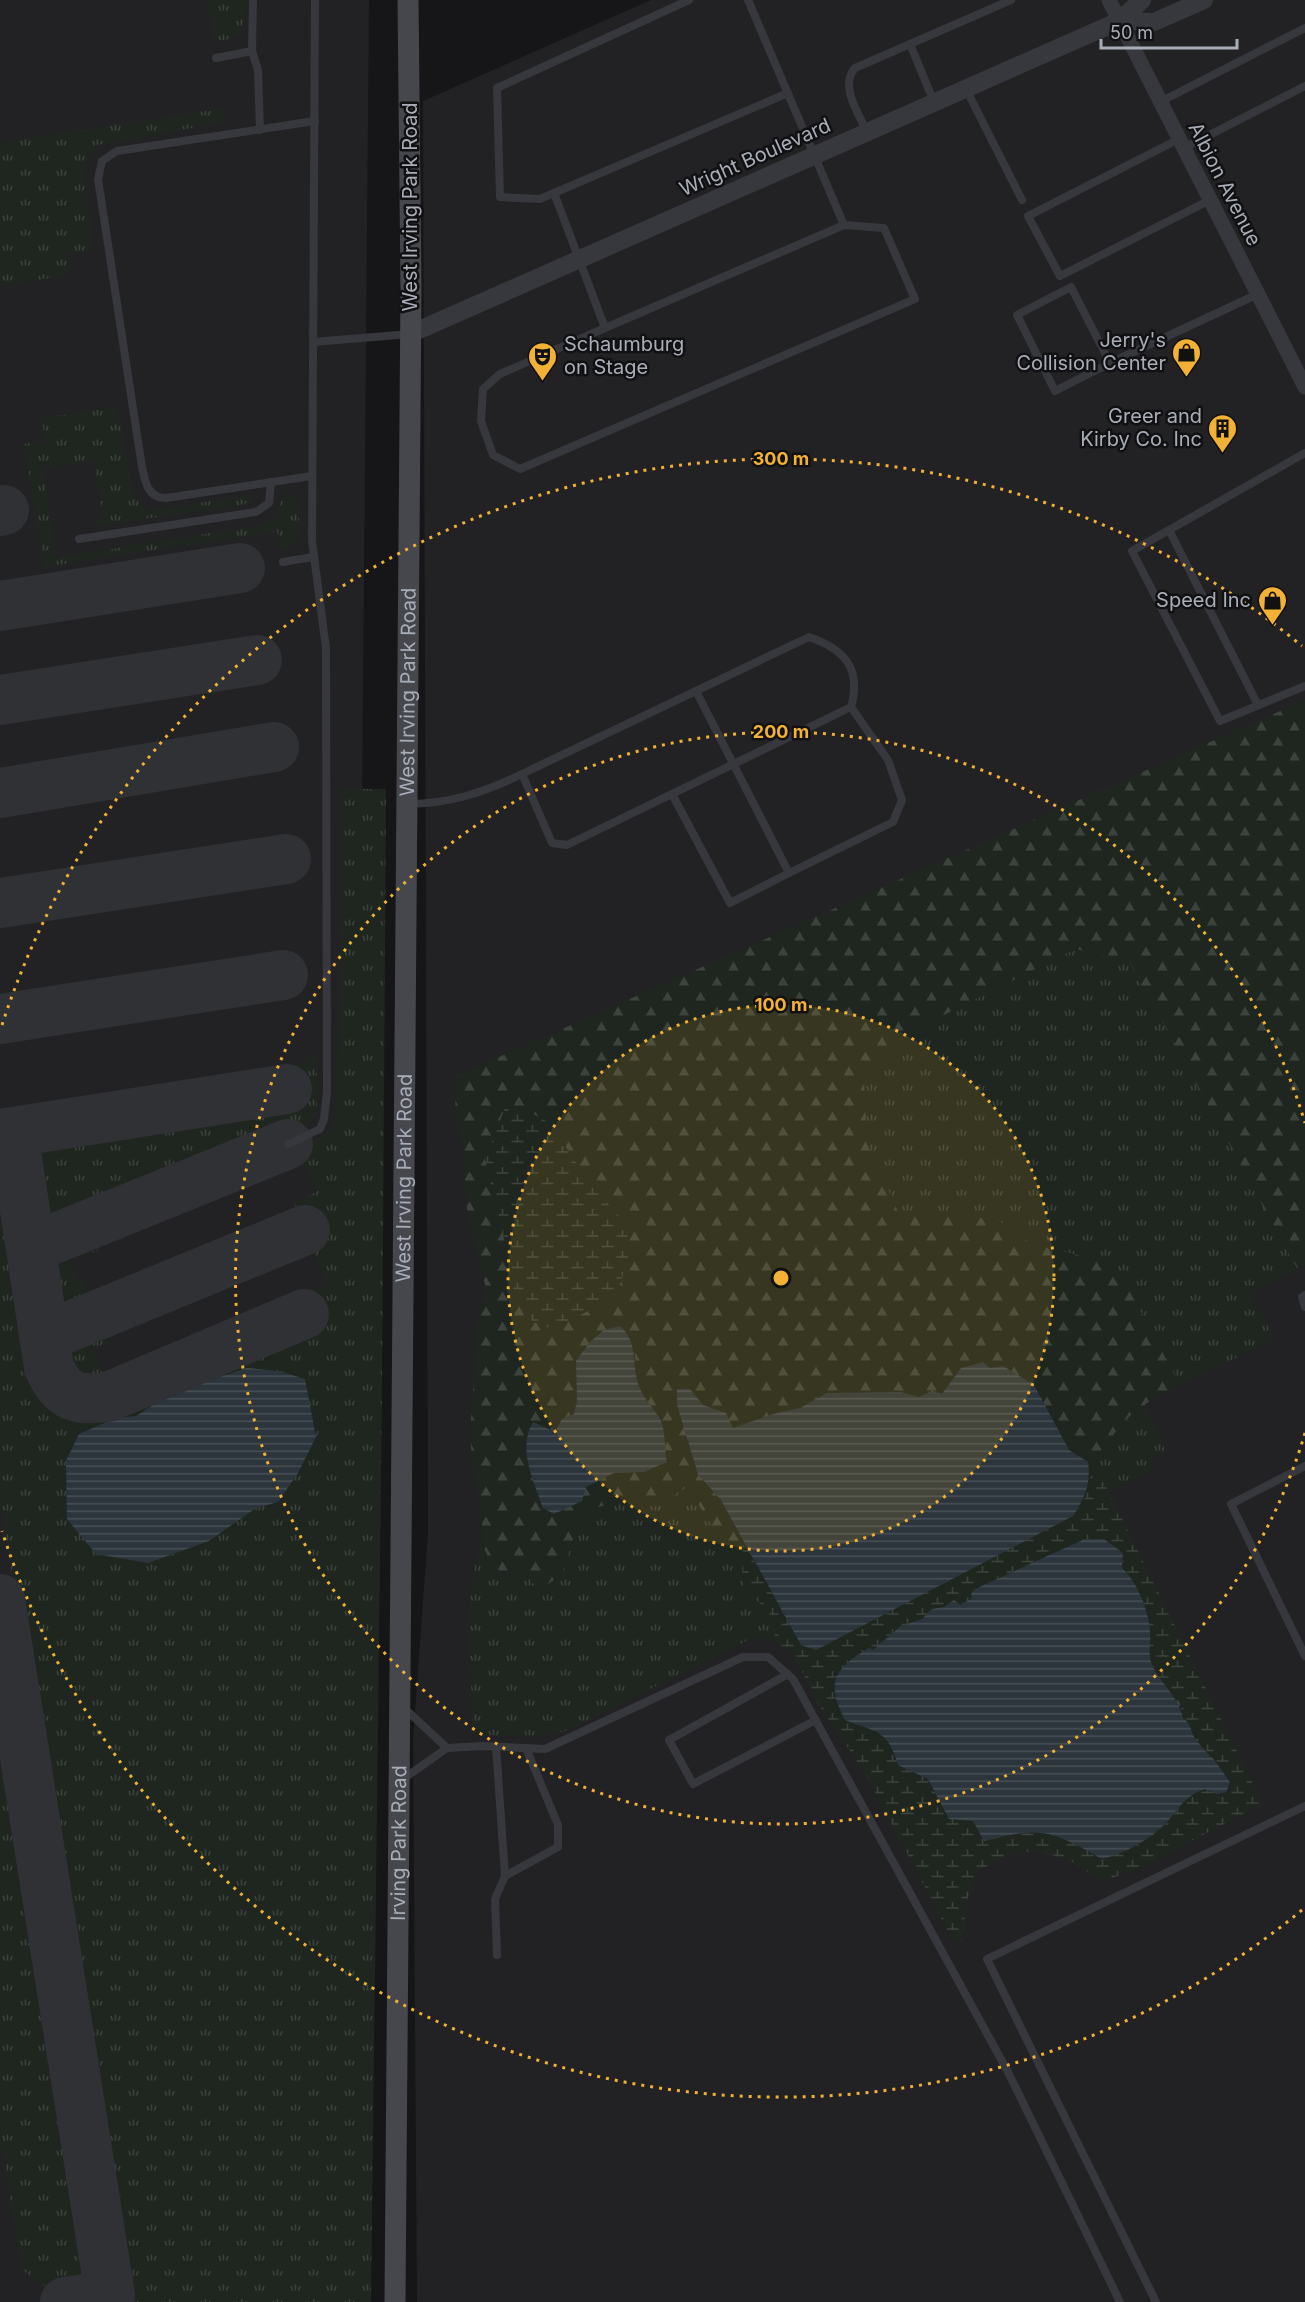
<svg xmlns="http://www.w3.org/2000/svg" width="1305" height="2302" font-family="Inter,sans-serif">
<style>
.built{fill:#222225}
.grass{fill:url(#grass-tufts)}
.forest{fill:url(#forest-firs);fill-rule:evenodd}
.wetland{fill:url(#wetland-marsh);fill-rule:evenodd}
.water{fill:url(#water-rules)}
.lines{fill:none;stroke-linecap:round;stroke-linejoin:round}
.taxiway{stroke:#303135;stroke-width:50}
.service{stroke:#37383d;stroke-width:8}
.minor{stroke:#37383d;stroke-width:15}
.tertiary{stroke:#37383d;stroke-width:18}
.secondary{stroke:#45474d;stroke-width:21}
.ring{fill:none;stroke:#f2b134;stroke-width:3;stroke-dasharray:3 6}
.labels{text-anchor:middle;stroke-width:5;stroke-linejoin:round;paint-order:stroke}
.street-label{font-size:20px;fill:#a8adb8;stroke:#111113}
.poi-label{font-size:20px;fill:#a8adb8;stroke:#111113;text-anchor:end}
.centre{fill:#f2b134;stroke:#111113;stroke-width:3}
.ring-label{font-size:18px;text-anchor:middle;font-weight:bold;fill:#f2b134;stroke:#111113;stroke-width:5;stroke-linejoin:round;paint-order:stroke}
</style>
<defs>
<pattern id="grass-tufts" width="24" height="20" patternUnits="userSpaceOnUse" patternTransform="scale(1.5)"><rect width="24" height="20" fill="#1e261f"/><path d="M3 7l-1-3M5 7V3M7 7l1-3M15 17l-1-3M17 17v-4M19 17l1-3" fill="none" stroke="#3c433d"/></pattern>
<pattern id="forest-firs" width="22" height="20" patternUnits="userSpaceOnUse" patternTransform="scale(1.5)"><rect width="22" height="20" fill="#1e261f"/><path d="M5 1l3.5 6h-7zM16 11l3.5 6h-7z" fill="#3c433d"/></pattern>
<pattern id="wetland-marsh" width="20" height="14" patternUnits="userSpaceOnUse" patternTransform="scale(1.5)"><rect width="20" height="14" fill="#1e261f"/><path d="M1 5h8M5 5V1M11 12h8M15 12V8" fill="none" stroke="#3c433d"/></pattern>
<pattern id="water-rules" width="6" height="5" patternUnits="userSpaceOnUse" patternTransform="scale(1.5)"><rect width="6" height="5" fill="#2c353c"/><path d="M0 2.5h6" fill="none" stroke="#485056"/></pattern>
</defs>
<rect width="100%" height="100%" fill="#161618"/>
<g class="built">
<polygon points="0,0 369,0 349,2302 0,2302"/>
<polygon points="651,0 1305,0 1305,2302 417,2302 413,1740 428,1532 423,101"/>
</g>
<g class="grass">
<polygon points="208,0 249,0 240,33 231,39 214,41"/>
<path d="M224,108L225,122L97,145C72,163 93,216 92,245L88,250L69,255L68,275L0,286V143Z"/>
<polygon points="117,407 133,497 148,511 249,495 253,501 240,505 94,526 93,521 103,519 94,460 43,468 56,558 261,525 277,515 285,490 295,495 299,511 299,539 281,550 277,531 44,567 24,444 45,441 42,418"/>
<path d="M342,789H386L382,1390L371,2302H125L0,1499V1167L5,1179L31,1351L39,1379L50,1399L64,1408L86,1413L172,1393L320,1322L309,1291L327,1283L294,1202L317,1192L298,1147C316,1139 330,1137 337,1117Z"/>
<polygon points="1075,949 1129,961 1297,1268 1249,1293 1275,1339 1180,1385 1113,1260 1089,1258 1033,1244 996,1219 899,1214 867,1144 864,1080 922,1026"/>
<path d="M317,1054V1115L312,1120L53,1229C52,1229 44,1227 43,1226C31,1218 28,1168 29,1154L41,1146L56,1141L296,1105L288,1068Z"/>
<path d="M93,1234L97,1238L101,1249L81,1257L77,1254L68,1258L78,1279H83L93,1301L81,1315L59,1316L52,1307L43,1260C52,1247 78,1236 93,1234Z"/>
<path d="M102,1325L110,1341L92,1349L103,1374L110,1371L115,1381C79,1401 61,1386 58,1348L86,1330Z"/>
<polygon points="1144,1403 1162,1440 1165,1452 1149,1462 1152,1469 1108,1492 1102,1478 1090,1478 1088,1462 1103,1452 1121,1425"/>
<path d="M687,1486L725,1545L741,1554L742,1581L756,1600L769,1611L776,1641L760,1638L746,1641L568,1730L545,1736L473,1735C473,1671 459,1605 482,1544C485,1551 488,1560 492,1566C508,1586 544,1575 564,1572L571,1544L587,1510L629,1499L654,1507Z"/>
<polygon points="0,1706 86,2263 80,2279 60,2289 50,2290 22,2270 0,2136"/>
</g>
<path class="forest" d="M1305,700V1264L1297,1268L1129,961L1075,949L922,1026L864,1080L867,1144L899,1214L996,1219L1033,1244L1089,1258L1113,1260L1180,1385C1158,1396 1138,1406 1122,1424C1108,1440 1107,1449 1088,1462L1069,1450L1034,1385L990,1368H961L942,1394L932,1391L919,1397L901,1392L827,1393L800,1408L773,1414L733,1429L726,1413L697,1402L690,1389L677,1390L698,1474L721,1500L743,1541L1084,1500L1090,1478L1180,1639L1263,1804L1142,1866L1107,1880L1094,1876L1071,1861L1037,1850L1005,1856L978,1871L967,1900L962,1940L952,1939L865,1773L819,1705L794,1655L776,1641L769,1611L756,1600L742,1581L741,1554L725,1545L687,1487L654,1507L629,1499L587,1510L571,1544L564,1572L539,1591L529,1578L510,1576L493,1567L482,1544V1513L472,1462L470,1433L478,1322L486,1289L467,1208L463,1146L455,1115L456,1076ZM620,1326L634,1346L638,1385L649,1407L660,1420L667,1462L644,1472L614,1473L586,1487L534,1480C528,1459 521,1442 534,1423L555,1432L562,1419L574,1414L577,1401L576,1361L590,1342L604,1330Z"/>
<g class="wetland">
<path d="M505,1108C523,1110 540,1114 553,1127L591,1186L625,1222L630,1249L617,1296L553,1329L533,1322L513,1288L512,1272L485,1159Z"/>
<path d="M1090,1478H1102L1263,1804L1142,1866L1107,1880L1094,1876L1071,1861L1037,1850L1005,1856L978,1871L967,1900L962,1940L952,1939L865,1773L819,1705L794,1655L776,1641L769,1611L756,1600L742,1581L743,1541L801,1645L816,1650L1073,1516L1084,1500ZM1085,1539H1104L1122,1568L1133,1578L1150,1627V1659L1156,1675L1180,1703L1183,1718L1189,1722L1195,1739L1220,1765L1217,1794L1205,1789C1185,1796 1180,1807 1167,1822C1150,1840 1125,1853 1102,1859C1052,1830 1041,1826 985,1841L973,1821L949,1819L928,1779L898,1765C887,1728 877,1733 845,1720L873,1650L901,1626L922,1619L932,1609L944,1607L954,1600L960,1605L972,1598L975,1589Z"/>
</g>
<g class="water">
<path d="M620,1326C639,1343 631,1364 639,1386C644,1400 655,1409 661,1421C666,1433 664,1449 667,1462L644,1472L614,1473L586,1487L582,1501L554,1514L543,1508C534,1481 517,1449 533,1422L555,1432L562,1419L574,1414L577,1401L576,1361L590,1342L604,1330Z"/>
<path d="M983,1362L990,1368L1003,1366L1034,1385L1069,1450L1088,1462C1091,1483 1085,1498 1073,1516L816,1650L801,1645L721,1500L698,1474L677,1405V1389H690L703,1405L726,1413L733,1428L773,1414L800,1408L827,1393L901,1392L919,1397L932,1391L942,1394L961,1368Z"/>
<polygon points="247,1368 279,1371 305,1379 316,1437 298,1473 278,1502 256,1508 209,1541 148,1563 96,1554 67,1519 66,1461 79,1434 116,1418 136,1416 172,1393"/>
<path d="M1085,1539H1104L1123,1553L1122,1568C1137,1582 1148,1609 1150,1630C1151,1640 1148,1652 1151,1662C1159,1683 1178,1695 1183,1718C1192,1724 1190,1733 1197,1741C1209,1756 1221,1766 1230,1783L1226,1792L1217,1794L1205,1789C1185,1796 1180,1807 1167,1822C1150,1840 1125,1853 1102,1859C1051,1830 1042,1826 984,1841L973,1821L949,1819L928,1779L898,1765C887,1728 877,1733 845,1720C826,1683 833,1669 869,1648L873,1650L901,1626L922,1619L932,1609L944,1607L954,1600L961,1605L972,1598L971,1594L975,1589Z"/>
</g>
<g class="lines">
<g class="taxiway">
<polyline points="0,511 4,510"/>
<polyline points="0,606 240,568"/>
<polyline points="0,700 257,660"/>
<polyline points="0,793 274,747"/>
<polyline points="0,903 286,859"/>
<polyline points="0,1019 283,975"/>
<path d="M13,1132L49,1367C62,1397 76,1401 108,1397L304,1314"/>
<polyline points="0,1134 287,1089"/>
<polyline points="31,1248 288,1144"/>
<polyline points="44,1337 305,1230"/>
<polyline points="0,1599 110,2295 65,2302"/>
</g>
<g class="service">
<polyline points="253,0 252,51 258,70 260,130"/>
<polyline points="689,0 497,88 500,197 540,199 788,93"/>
<polyline points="910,44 934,102"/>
<polyline points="216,58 252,51"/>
<polyline points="966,89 1022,200"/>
<polyline points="1160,102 1305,28"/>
<path d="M867,132C859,114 839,86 855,68L1011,0"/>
<polyline points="1179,139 1028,216 1060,276 1210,200"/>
<polyline points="1184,148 1305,86"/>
<polyline points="554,193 605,328 844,225 748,0"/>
<polyline points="605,328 500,374 483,389 481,421 493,455 520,469 915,299 884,228 844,225"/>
<polyline points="313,342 410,334"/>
<polyline points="1110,363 1055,391 1017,315 1071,287 1110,363 1258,294"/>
<polyline points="1305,453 1132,551 1220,721 1305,686"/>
<path d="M312,476L166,498C148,499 145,481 142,467L98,179L102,161L117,151L315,121"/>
<polyline points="1169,530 1258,705"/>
<polyline points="79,539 256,512 269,503 271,482"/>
<polyline points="283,562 313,557"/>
<polyline points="672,794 730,903 789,873 696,691"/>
<path d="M408,804C449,804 485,792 522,774L809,637C844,649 862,668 851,707L567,845L552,843L522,774"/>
<polyline points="789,873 893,822 902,800 888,760 851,707"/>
<polyline points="288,1144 320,1129 324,1119 327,1092 326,648 312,541 315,0"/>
<polyline points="1305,1295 1302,1297 1305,1307"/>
<polyline points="1305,1466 1231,1504 1305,1656"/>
<polyline points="788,1674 669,1740 693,1784 816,1720"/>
<polyline points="404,1708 447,1748"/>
<polyline points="496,1746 505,1876"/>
<polyline points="403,1779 447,1748 483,1746 545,1749 743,1657 768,1657 793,1679 1008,2072 1120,2302"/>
<polyline points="497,1955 495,1899 505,1876 558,1847 558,1825 526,1748"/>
<polyline points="1156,2302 987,1959 1305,1806"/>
</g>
<polyline class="minor" points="1109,0 1305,387"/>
<g class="tertiary">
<polyline points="1119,21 1154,22 1204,0"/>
<polyline points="410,334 1119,21 1142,0"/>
</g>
<path class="secondary" id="s1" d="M395,2302L411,288L408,0"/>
</g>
<circle cx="781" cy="1278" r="273" fill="#f2b134" fill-opacity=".12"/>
<g class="ring">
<circle cx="781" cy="1278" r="273"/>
<path d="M1305 1433A546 546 0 1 1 1305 1123"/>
<path d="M1302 1910A819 819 0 0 1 2 1531M2 1025A819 819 0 0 1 1302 646"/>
</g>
<defs>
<symbol id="shop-pin" viewBox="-11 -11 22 30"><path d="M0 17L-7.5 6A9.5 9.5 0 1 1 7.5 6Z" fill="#f2b134" stroke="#111113"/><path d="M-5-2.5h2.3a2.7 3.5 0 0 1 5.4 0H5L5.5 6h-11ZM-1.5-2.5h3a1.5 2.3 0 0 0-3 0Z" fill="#111"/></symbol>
<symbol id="theatre-pin" viewBox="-11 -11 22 30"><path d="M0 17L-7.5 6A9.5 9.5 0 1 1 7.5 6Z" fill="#f2b134" stroke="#111113"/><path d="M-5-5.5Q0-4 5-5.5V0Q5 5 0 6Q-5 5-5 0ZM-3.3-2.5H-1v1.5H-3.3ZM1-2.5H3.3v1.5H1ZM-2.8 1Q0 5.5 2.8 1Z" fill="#111"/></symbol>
<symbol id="building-pin" viewBox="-11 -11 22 30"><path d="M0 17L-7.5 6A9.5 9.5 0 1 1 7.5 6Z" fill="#f2b134" stroke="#111113"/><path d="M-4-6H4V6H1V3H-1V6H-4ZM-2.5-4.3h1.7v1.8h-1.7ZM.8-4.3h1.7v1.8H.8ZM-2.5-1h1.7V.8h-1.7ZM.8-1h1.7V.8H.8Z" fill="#111"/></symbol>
</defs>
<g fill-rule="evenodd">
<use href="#shop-pin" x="1170" y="336" width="33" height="45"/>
<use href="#theatre-pin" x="526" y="340" width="33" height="45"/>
<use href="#building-pin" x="1206" y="412" width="33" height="45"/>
<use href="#shop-pin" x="1256" y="584" width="33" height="45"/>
</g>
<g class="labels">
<g class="street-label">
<text transform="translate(755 157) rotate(-24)" y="7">Wright Boulevard</text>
<text transform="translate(1225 184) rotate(63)" y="7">Albion Avenue</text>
<text transform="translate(410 207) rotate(-90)" y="7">West Irving Park Road</text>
<text dy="7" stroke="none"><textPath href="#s1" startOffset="1610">West Irving Park Road</textPath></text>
<text dy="7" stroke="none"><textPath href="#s1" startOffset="1124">West Irving Park Road</textPath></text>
<text dy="7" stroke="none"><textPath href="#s1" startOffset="459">Irving Park Road</textPath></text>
</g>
<g class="poi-label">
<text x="1166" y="347">Jerry's<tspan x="1166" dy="23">Collision Center</tspan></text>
<text x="564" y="351" text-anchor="start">Schaumburg<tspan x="564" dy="23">on Stage</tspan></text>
<text x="1202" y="423">Greer and<tspan x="1202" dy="23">Kirby Co. Inc</tspan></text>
<text x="1251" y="607">Speed Inc</text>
</g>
</g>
<circle cx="781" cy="1278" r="9" class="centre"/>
<g class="ring-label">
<text x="781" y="465">300 m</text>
<text x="781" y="738">200 m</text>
<text x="781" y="1011">100 m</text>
</g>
<path d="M1101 39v9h136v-9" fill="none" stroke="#a8adb8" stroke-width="3"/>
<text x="1110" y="39" font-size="18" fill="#a8adb8" stroke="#111113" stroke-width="4.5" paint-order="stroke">50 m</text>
</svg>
